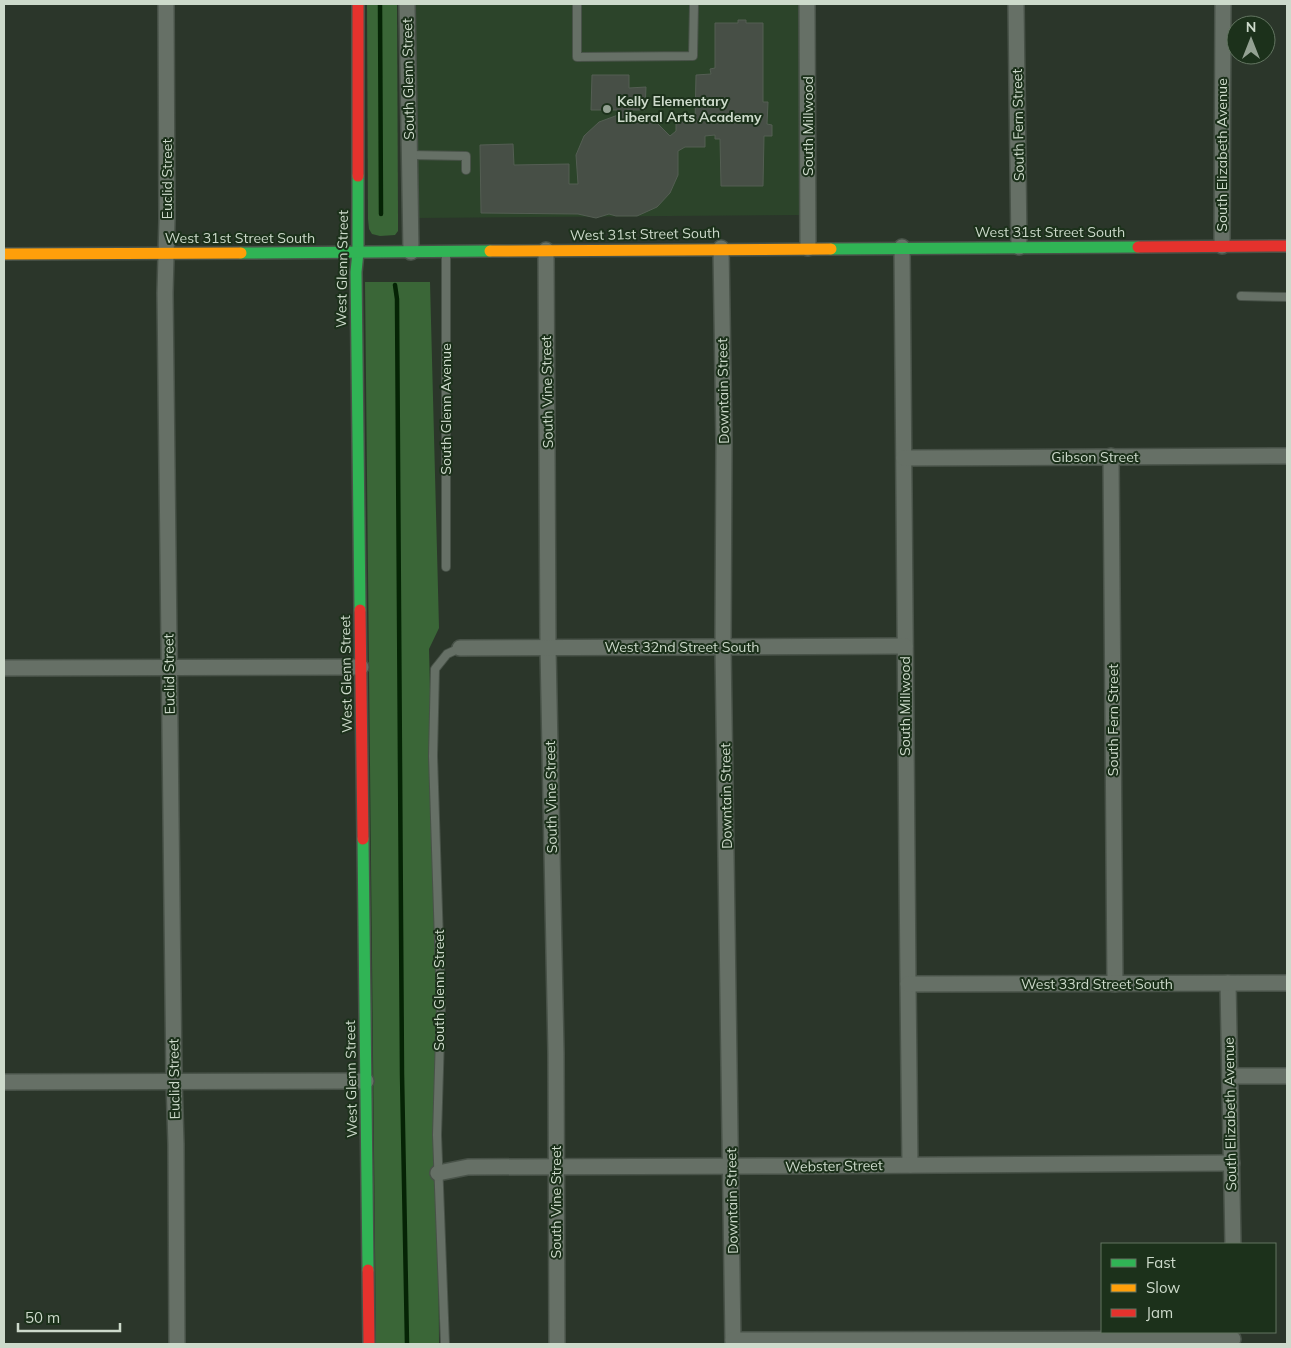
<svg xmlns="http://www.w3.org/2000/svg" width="1291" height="1348" font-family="Mulish,sans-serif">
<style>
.built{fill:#2c442a}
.green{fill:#3a6637}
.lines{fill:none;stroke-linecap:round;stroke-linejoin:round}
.stream{stroke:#052305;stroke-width:4.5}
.building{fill:#474f46;stroke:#545e53}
.lane-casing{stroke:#485248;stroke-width:10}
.street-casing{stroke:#485248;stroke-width:18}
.fast-casing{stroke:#485248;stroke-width:14}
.slow-casing{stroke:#485248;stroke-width:14}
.jam-casing{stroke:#485248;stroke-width:14}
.lane{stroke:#667066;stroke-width:8}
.street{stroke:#667066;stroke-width:15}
.fast{stroke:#30b455;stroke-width:11}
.slow{stroke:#ff9f0a;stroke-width:11}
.jam{stroke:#e5322d;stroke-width:11}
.poi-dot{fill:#94a193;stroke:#1c311b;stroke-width:2}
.labels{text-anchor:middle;stroke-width:4;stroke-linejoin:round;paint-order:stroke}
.street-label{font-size:14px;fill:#cddacb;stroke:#1c311b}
.poi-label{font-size:14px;font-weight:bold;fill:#cddacb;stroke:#1c311b;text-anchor:start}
</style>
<rect width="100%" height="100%" fill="#2b362a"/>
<polygon class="built" points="414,4 798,4 801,215 416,218"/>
<g class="green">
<polygon points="367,4 397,4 398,220 398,231 395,235 380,236 372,234 369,229 368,219"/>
<polygon points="365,282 430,282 439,628 429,649 442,1163 438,1191 439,1344 376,1344"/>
</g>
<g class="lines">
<g class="stream">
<polyline points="380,4 381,214"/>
<polyline points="395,285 397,299 402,1074 407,1344"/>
</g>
</g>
<polygon class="building" points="738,20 746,20 746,23 763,23 763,102 768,102 767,124 772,125 772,136 764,136 763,186 721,186 720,139 715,139 715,135 705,136 705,147 685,147 678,151 678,175 670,193 657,207 637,216 616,216 609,214 596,218 578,214 481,213 480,145 513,144 514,165 569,164 569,184 578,184 576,155 584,136 599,122 618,115 617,110 591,110 592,75 629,75 629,88 646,87 645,110 627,110 628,115 636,115 656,122 670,136 676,131 676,122 695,122 696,75 711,74 710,69 715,68 715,23 738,23"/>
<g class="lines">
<defs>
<g id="lane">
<polyline points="577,4 577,57 693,56 694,4"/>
<polyline points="409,155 466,156 466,170"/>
<polyline points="446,254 446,567"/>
<polyline points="1241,296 1287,297"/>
<polyline points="445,1344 437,1135 441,1004 433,756 435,669 447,654 460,648"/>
</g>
<g id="street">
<polyline points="166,4 167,220 165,293 174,1081 176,1144 177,1344"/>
<polyline points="407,4 411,252"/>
<polyline points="807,4 808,248"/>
<polyline points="1016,4 1019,247"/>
<polyline points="1222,246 1223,4"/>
<polyline points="902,247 908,984 910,1165"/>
<polyline points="721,248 724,443 723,647 733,1344"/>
<polyline points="546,250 548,648 556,1053 557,1344"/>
<polyline points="1111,456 1115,984"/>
<polyline points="904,458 1287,456"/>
<polyline points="460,648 905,646"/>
<polyline points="4,668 361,667"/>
<polyline points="1228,983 1233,1244"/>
<polyline points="908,984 1287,983"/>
<polyline points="1230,1076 1287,1076"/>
<polyline points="4,1082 366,1081"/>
<polyline points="438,1173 468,1167 789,1166 1232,1163"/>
<polyline points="733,1340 1233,1339"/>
</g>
<g id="fast">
<polyline points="358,176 358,252 356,272 360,610"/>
<polyline points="831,249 1138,247"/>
<polyline points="241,253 490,251"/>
<polyline points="363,839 368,1270"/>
</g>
<g id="slow">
<polyline points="490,251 831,249"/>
<polyline points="4,254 241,253"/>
</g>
<g id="jam">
<polyline points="358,4 358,176"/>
<polyline points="1138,247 1287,246"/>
<polyline points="360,610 363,839"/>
<polyline points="368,1270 369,1344"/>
</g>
</defs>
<use href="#lane" class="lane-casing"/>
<use href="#street" class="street-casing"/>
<use href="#fast" class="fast-casing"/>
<use href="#slow" class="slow-casing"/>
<use href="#jam" class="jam-casing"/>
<use href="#lane" class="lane"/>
<use href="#street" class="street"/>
<use href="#fast" class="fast"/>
<use href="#slow" class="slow"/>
<use href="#jam" class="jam"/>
</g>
<circle class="poi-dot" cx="607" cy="109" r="5"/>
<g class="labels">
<g class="street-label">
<text transform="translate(408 79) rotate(-91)" y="5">South Glenn Street</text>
<text transform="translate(1018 125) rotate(-91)" y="5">South Fern Street</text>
<text transform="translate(808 126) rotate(-90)" y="5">South Millwood</text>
<text transform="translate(1222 155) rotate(-90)" y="5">South Elizabeth Avenue</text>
<text transform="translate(167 179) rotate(-90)" y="5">Euclid Street</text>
<text x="1050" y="237">West 31st Street South</text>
<text transform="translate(645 234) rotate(-1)" y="5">West 31st Street South</text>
<text x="240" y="243">West 31st Street South</text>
<text transform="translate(342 269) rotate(-89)" y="5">West Glenn Street</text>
<text transform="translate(723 391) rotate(-91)" y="5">Downtain Street</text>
<text transform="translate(547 392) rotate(-91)" y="5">South Vine Street</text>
<text transform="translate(446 409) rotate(-90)" y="5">South Glenn Avenue</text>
<text x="1095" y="462">Gibson Street</text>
<text x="682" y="652">West 32nd Street South</text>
<text transform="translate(169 674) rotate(-91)" y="5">Euclid Street</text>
<text transform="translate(346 674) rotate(-91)" y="5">West Glenn Street</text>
<text transform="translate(905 706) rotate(-90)" y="5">South Millwood</text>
<text transform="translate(1113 720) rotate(-90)" y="5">South Fern Street</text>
<text transform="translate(726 796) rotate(-91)" y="5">Downtain Street</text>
<text transform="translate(551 797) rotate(-91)" y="5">South Vine Street</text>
<text x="1097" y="989">West 33rd Street South</text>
<text transform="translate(439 990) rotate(-90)" y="5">South Glenn Street</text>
<text transform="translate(174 1079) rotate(-91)" y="5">Euclid Street</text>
<text transform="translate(351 1079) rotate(-91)" y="5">West Glenn Street</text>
<text transform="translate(1230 1114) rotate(-91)" y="5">South Elizabeth Avenue</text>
<text transform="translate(834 1166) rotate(-1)" y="5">Webster Street</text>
<text transform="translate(732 1201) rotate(-91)" y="5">Downtain Street</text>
<text transform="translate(556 1202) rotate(-90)" y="5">South Vine Street</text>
</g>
<g class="poi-label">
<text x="617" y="106">Kelly Elementary<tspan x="617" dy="16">Liberal Arts Academy</tspan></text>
</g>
</g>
<rect width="1291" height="1348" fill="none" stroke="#cddacb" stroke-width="10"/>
<rect x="1101" y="1243" width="175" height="90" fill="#1c311b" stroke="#637561"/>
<rect x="1111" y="1259" width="25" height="8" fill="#30b455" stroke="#637561"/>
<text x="1146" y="1268" font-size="15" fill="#cddacb">Fast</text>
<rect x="1111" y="1284" width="25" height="8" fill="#ff9f0a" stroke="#637561"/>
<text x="1146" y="1293" font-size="15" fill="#cddacb">Slow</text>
<rect x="1111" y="1309" width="25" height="8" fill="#e5322d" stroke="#637561"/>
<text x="1146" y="1318" font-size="15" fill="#cddacb">Jam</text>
<g transform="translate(1251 40)"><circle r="24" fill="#1c311b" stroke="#637561"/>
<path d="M0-4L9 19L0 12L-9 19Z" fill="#94a193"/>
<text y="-8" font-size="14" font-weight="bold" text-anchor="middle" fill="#cddacb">N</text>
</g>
<path d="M18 1323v8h102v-8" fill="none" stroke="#cddacb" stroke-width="2.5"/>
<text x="25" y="1323" font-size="15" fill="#cddacb" stroke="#1c311b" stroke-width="4" paint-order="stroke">50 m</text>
</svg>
